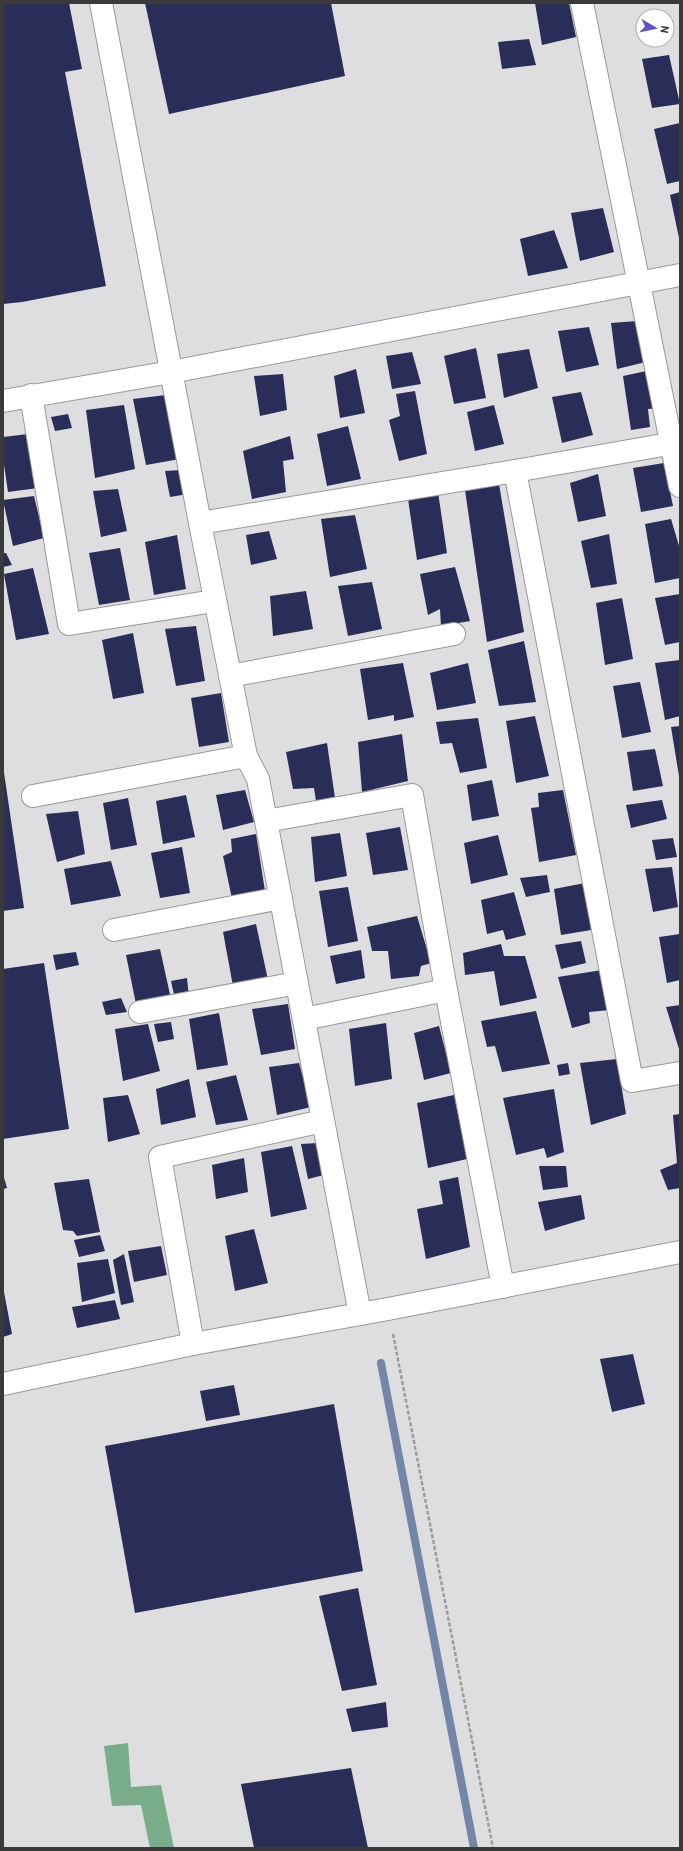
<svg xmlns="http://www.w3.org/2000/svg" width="683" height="1851" font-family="Barlow,sans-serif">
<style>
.forest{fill:#79ad8a}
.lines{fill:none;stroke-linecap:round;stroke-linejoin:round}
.stream{stroke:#7486a7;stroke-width:8}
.building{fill:#292d57}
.minor-casing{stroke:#99999a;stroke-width:24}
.path{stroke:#9c9c9d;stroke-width:2.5;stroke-dasharray:4 2;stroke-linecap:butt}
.minor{stroke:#fff;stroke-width:22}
</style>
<rect width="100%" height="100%" fill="#dedee0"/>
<polygon class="forest" points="128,1743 131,1787 161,1785 174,1848 150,1848 141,1805 112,1806 104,1746"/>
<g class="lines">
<polyline class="stream" points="381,1363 474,1848"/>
</g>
<g class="building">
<polygon points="3,3 69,3 82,69 65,72 106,286 22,302 3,304"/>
<polygon points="145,3 331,3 345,76 169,114"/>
<polygon points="535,3 569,3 576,37 542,45"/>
<polygon points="529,39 536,65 502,69 498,42"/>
<polygon points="669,55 680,104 652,108 642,59"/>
<polygon points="680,123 680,181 667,184 654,129"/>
<polygon points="680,192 680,238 679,238 670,195"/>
<polygon points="603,208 614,252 580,261 571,213"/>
<polygon points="554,230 568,268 528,276 520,239"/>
<polygon points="637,321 646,362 617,369 611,323"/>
<polygon points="589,327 599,365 566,372 558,331"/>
<polygon points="476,348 486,398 454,404 444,356"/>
<polygon points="529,349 538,388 504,398 497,354"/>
<polygon points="412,352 421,384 392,389 386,356"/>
<polygon points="356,369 365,413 340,418 334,376"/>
<polygon points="651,370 660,408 648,409 650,427 631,430 623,376"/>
<polygon points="283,374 287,410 260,416 254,376"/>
<polygon points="415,391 427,454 399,461 389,420 400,416 396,394"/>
<polygon points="581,392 593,435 562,443 552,397"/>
<polygon points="166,395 180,459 146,465 133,399"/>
<polygon points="124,405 135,469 95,478 86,410"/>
<polygon points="494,405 504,444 475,451 467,412"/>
<polygon points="68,414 72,428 55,431 51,417"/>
<polygon points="348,426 361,479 327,486 317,434"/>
<polygon points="28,434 38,488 8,492 3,458 3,437"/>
<polygon points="290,436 294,459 283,461 286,492 252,499 243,451"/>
<polygon points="664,463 673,506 641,512 633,468"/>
<polygon points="182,470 188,494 170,497 165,471"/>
<polygon points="598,474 606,516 578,522 570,483"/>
<polygon points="499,484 524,632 487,642 465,490"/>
<polygon points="118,489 127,531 101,537 93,491"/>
<polygon points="438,492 447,553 417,560 408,499"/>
<polygon points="34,496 44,538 13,546 3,500"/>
<polygon points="355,515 367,569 330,577 321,519"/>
<polygon points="671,519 680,549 680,578 655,583 645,524"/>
<polygon points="269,531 277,559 251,565 246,535"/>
<polygon points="609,534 617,584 591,588 581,541"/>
<polygon points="177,535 186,589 154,595 145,542"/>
<polygon points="120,548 130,600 99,605 89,553"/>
<polygon points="3,553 6,553 12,565 3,567"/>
<polygon points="455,567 470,621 441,626 440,609 428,615 420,574"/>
<polygon points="33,568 49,634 16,640 4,574"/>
<polygon points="372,582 382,629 348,636 338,586"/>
<polygon points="306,591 313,629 273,636 270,596"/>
<polygon points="680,594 680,642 665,645 655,598"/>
<polygon points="622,598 633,659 605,665 596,603"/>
<polygon points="196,626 205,681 176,686 165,629"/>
<polygon points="133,633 144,693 113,699 102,640"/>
<polygon points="524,641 536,702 499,706 488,650"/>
<polygon points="680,660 680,716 665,720 655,663"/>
<polygon points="403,663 414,717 394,721 394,715 368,720 360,669"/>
<polygon points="468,663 476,703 437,710 430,673"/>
<polygon points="640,682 651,732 622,738 613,686"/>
<polygon points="221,693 229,742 199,747 191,698"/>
<polygon points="535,716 549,776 516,783 506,721"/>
<polygon points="478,718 487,768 460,773 452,743 440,744 436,722"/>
<polygon points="680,726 680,776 679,776 671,727"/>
<polygon points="402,734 408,781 362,792 358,742"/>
<polygon points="327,743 335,798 316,801 314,788 293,789 286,752"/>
<polygon points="655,749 663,786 633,791 627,752"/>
<polygon points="3,766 24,908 3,911"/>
<polygon points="492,780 499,816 472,821 467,785"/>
<polygon points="245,790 254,822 223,830 216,795"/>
<polygon points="563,790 576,855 539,862 531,808 539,807 538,793"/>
<polygon points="186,795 195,837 163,844 156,801"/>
<polygon points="128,798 137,845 111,850 103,803"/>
<polygon points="662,800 667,819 631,828 626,805"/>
<polygon points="78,811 85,854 57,862 46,814"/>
<polygon points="400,827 408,870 373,875 366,833"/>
<polygon points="340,833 347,876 315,882 311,837"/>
<polygon points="256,834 265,891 232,899 223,856 232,852 231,839"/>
<polygon points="498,835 508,875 471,884 464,843"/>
<polygon points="673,838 677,857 656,860 652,840"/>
<polygon points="182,847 190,893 160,898 151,853"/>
<polygon points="111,861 121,896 71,905 64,869"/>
<polygon points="672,867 678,907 653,912 645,869"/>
<polygon points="547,875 550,892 526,897 520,878"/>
<polygon points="585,883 591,930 561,935 554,889"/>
<polygon points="348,887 358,941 328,947 319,891"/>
<polygon points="514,892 526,935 506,940 503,930 487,934 481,900"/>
<polygon points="417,916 431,963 421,966 419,976 391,979 388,951 372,951 367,927"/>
<polygon points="256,924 268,980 233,986 223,932"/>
<polygon points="680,934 680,980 667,983 659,937"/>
<polygon points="581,941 586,963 561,969 555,945"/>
<polygon points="501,944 504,956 525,956 537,998 500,1006 494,971 465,975 463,953"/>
<polygon points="160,949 171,999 136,1004 126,955"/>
<polygon points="361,950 365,978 336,984 330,956"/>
<polygon points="76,952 79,965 56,970 53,955"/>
<polygon points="44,963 69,1129 3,1139 3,969"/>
<polygon points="602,970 610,1010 589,1012 590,1023 572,1028 558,977"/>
<polygon points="187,978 189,998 175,999 171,981"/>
<polygon points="121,998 127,1012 106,1015 102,1002"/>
<polygon points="288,1004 295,1049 261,1055 252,1009"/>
<polygon points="680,1005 680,1052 666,1007"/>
<polygon points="536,1011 550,1064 502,1072 495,1046 487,1047 481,1021"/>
<polygon points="219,1013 228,1065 197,1070 189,1019"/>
<polygon points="171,1022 174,1039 158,1042 154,1024"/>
<polygon points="386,1023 392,1079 355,1086 349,1029"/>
<polygon points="148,1024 160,1071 123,1081 115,1029"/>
<polygon points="439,1026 451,1073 424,1080 414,1033"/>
<polygon points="617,1059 626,1114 591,1125 580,1063"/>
<polygon points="299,1063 311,1107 277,1115 269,1067"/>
<polygon points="568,1063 570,1074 559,1076 557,1065"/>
<polygon points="236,1075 248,1120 216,1125 206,1082"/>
<polygon points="189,1079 196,1117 161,1125 156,1089"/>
<polygon points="554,1089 564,1152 547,1158 544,1148 516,1155 503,1098"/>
<polygon points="128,1095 140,1134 108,1142 103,1098"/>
<polygon points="454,1095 467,1159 428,1168 417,1103"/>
<polygon points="680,1114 680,1188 668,1190 660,1170 677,1163 673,1115"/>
<polygon points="318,1143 324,1175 308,1179 301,1144"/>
<polygon points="292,1146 307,1209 271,1217 261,1152"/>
<polygon points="244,1158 248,1192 216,1199 212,1165"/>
<polygon points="539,1166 566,1166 568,1187 543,1190"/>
<polygon points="3,1174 7,1188 3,1189"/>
<polygon points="458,1177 470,1247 426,1259 417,1209 443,1204 439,1181"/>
<polygon points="89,1179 100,1232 77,1236 73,1231 63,1230 54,1183"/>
<polygon points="581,1195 585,1219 545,1231 538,1202"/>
<polygon points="254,1229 268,1283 235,1291 225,1236"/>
<polygon points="100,1235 105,1251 79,1257 74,1240"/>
<polygon points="161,1246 167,1275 134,1282 128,1251"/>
<polygon points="124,1254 134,1302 121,1305 113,1260"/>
<polygon points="108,1259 115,1293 82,1302 77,1263"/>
<polygon points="3,1287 12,1334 3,1337"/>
<polygon points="115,1300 120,1319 77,1328 72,1307"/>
<polygon points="633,1354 645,1404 612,1412 600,1359"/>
<polygon points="234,1385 240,1415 206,1421 200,1391"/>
<polygon points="334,1404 363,1571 135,1613 105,1446"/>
<polygon points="358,1588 377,1685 342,1691 319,1596"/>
<polygon points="386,1702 388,1727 352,1732 346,1709"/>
<polygon points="351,1768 368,1848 254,1848 241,1784"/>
</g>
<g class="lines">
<defs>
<g id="minor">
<polyline points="101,3 200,523"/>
<polyline points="582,3 680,486"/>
<polyline points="31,395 69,624 214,601"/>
<polyline points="3,401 171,372 680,275"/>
<polyline points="515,471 632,1081 680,1073"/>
<polyline points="230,676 454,634"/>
<polyline points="246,756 200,523 515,471 680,442"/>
<polyline points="33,796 246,756 258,779 360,1314"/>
<polyline points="266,821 412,795 446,990 304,1019"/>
<polyline points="114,930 281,898"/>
<polyline points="446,990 503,1287"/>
<polyline points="140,1012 297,983"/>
<polyline points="193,1344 160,1157 323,1121"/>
<polyline points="3,1384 193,1344 388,1309 680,1252"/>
</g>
</defs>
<use href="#minor" class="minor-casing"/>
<polyline class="path" points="393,1334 493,1848"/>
<use href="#minor" class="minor"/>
</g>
<rect width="683" height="1851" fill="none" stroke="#3a3a3a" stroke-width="8"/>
<g transform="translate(655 28) rotate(99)"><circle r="19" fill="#ffffff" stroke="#b0b0b0"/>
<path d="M0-3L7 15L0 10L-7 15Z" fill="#5e50c8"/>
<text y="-6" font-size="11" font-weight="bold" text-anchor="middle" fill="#3a3a3a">N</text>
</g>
</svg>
